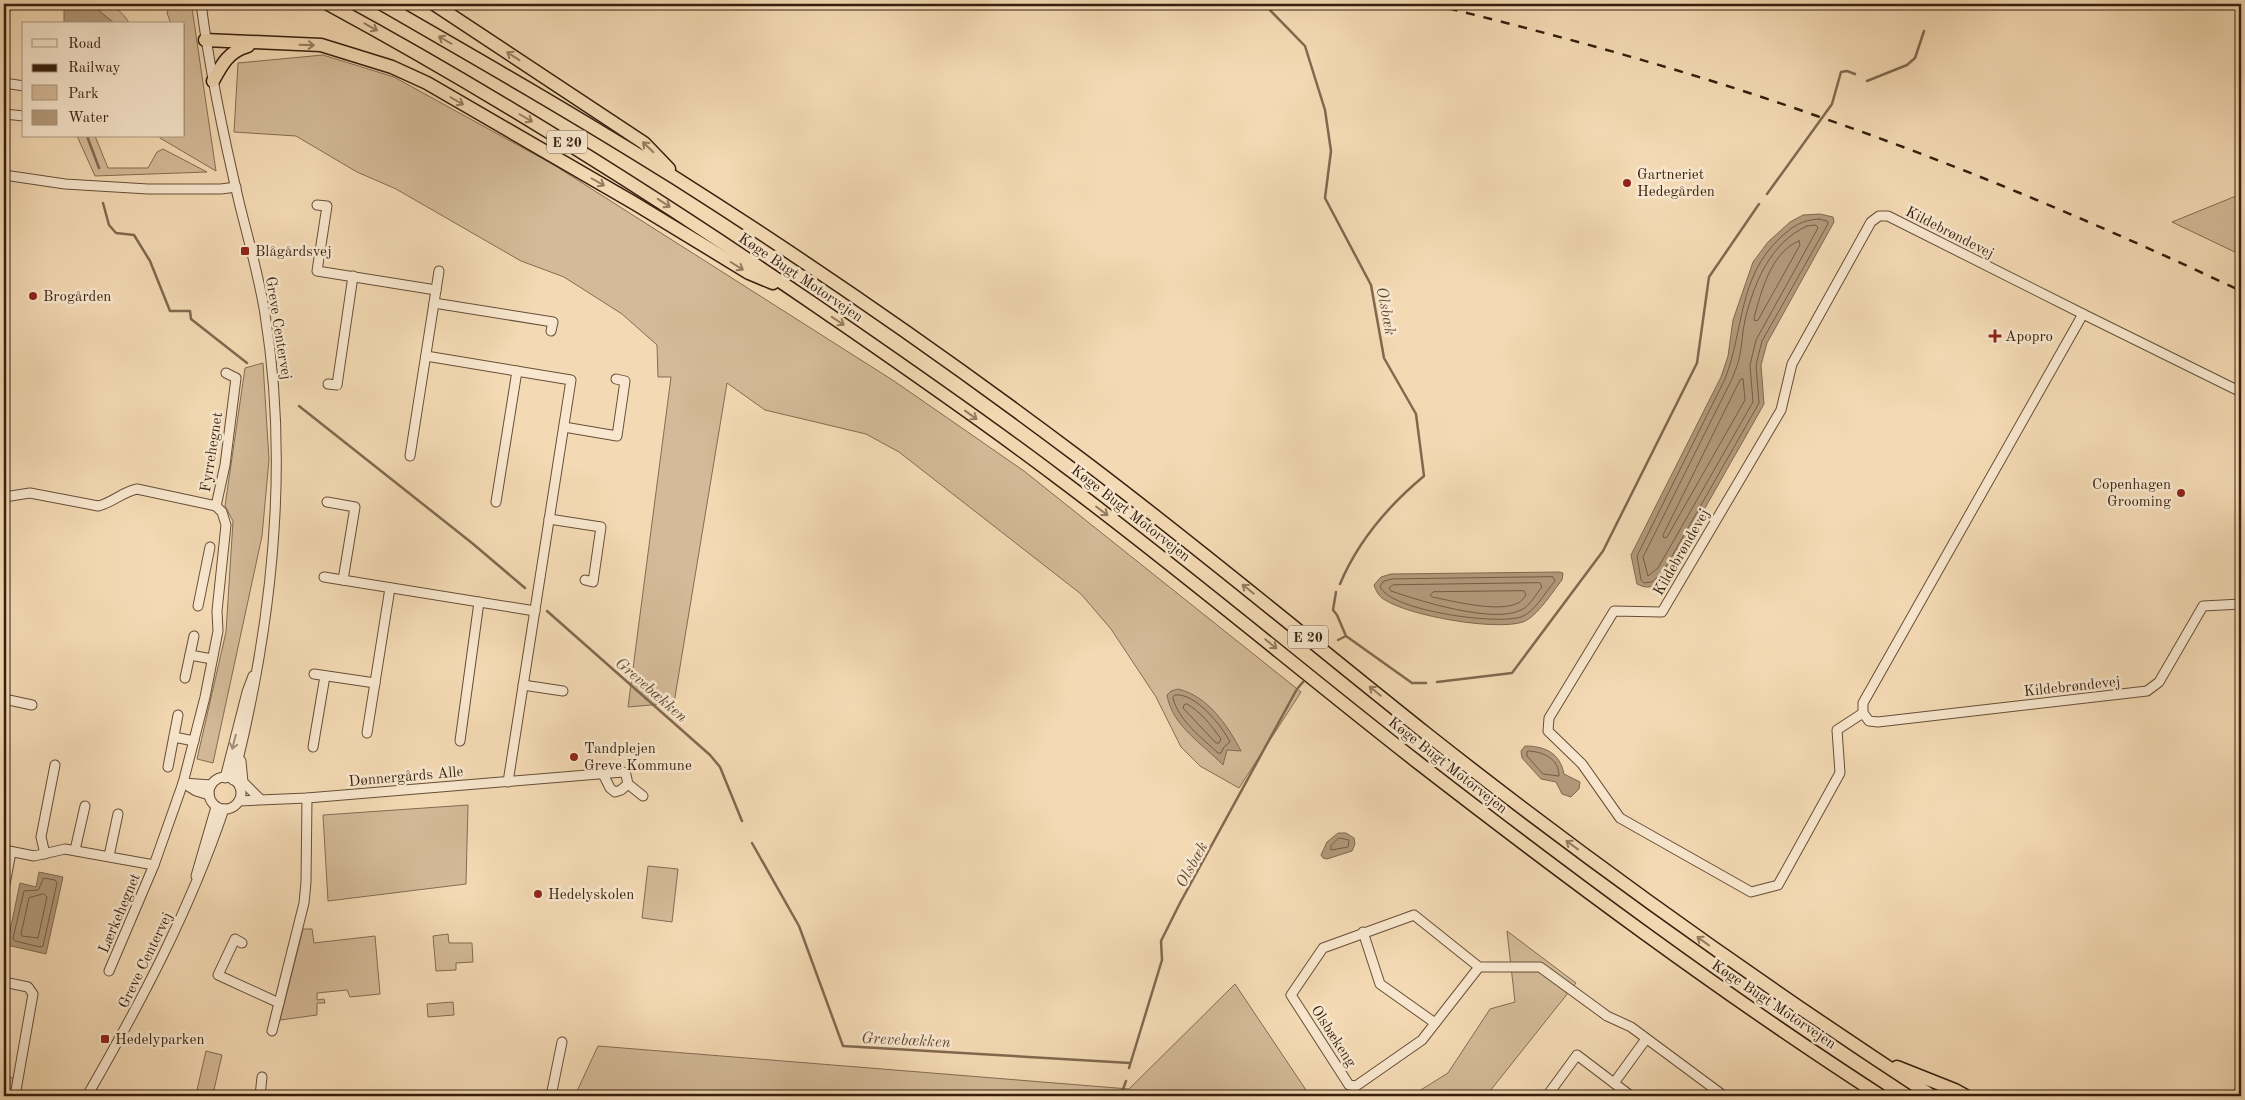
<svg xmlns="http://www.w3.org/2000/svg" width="2245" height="1100" font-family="'Old Standard TT',serif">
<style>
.green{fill:#d4ba98;stroke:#856c52}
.water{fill:#b39a7b;stroke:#81694f}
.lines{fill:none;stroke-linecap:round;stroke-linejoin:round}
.shore{stroke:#745c44;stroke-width:1}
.stream{stroke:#81694f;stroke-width:2.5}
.minor-casing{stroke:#664e37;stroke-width:11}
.highway-casing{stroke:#361f0d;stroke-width:15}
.minor{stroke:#f8e7ce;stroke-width:9}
.highway{stroke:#f4dab4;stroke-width:12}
.rail{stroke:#361f0d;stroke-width:2.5;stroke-dasharray:9 9;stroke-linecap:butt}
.oneway{stroke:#957c60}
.oneway2{stroke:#a18d77}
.poi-dot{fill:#8f2418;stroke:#f8e7ce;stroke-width:2}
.labels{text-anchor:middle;stroke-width:5;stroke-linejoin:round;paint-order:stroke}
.shield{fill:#f8e7ce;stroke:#705b47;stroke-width:1}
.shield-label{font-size:14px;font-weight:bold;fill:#361f0d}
.poi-label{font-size:15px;fill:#361f0d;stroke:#f8e7ce;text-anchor:start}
.street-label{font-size:15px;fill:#361f0d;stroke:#f8e7ce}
.water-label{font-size:16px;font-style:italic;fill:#624a34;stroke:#f8e7ce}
</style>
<rect width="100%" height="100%" fill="#f4dab4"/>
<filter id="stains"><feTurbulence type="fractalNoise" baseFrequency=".004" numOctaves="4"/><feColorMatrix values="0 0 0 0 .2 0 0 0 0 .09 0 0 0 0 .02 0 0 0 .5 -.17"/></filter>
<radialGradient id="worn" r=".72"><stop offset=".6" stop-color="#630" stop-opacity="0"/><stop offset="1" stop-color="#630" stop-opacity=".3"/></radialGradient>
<g class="green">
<path d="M91,4C112,4 118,6 130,24H115Z"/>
<polygon points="162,4 169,4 169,7 192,8 216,171 160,138 160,136 184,136 184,24 171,24 167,13 169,7"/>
<polygon points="323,55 394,77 554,165 894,381 1024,471 1301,692 1239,788 1200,766 1181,747 1156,697 1111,629 1081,594 899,452 866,434 765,410 727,383 674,703 628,707 671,377 658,377 657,345 622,314 564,277 521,261 396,189 357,172 296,136 234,132 238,63"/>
<polygon points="77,136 95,136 108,168 148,168 157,152 163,149 207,172 95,176"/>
<polygon points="2241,194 2241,255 2172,222"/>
<polygon points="263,363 269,460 262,536 213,763 197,759 226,632 233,521 225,506 245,368"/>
<polygon points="468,805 466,884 328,901 323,815"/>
<polygon points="648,866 678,869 672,922 642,918"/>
<polygon points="303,929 312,929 314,943 375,936 380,994 350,997 347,990 317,993 317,1000 324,999 325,1003 317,1003 317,1015 280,1020"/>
<polygon points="1507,931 1576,983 1486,1096 1411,1096 1448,1073 1490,1009 1515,1002"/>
<polygon points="448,934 449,943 472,943 473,962 456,963 456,970 436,971 433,936"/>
<polygon points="1235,984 1310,1096 577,1096 578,1089 598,1046 1129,1089"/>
<polygon points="453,1002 454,1015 428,1017 427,1004"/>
<polygon points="206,1051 222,1055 213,1094 197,1090"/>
<polygon points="16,1069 11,1096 4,1096 4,1076 14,1078"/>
</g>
<g class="water">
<polygon points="64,4 91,4 115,24 64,24"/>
<path d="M1820,214L1833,217L1834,222L1767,343L1761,365L1764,404L1667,575C1657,585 1651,591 1637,584L1631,555L1721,377L1728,356L1733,320L1753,262L1768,242L1790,222L1803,215Z"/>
<path d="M1559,572L1563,573L1562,580C1553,591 1537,617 1523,622C1495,631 1410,616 1385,600C1379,597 1376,591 1374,585L1381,577L1391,574Z"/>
<path d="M1178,689C1208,696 1228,726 1241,751L1227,750L1223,765C1203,744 1172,726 1167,695L1171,691Z"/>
<path d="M1525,746C1545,746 1560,753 1564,774L1580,782L1579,789L1571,797L1562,794L1556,782L1541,779L1522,758L1521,751Z"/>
<polygon points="1338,833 1346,833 1354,838 1355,844 1352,851 1327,859 1323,858 1321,855 1327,842"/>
<polygon points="39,872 63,877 46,954 7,945 20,883 36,887"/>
</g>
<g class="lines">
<g class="shore">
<path d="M1819,219L1827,221L1828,224L1762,341L1756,365L1759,403L1663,572L1652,582L1644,583L1641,580L1637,556L1725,379C1744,330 1738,277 1780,238C1792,227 1801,220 1819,219Z"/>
<path d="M1807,226L1816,225L1818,228L1756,340L1750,365L1753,402L1658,568L1648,576L1643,557L1731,381C1734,374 1737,367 1739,359C1742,347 1742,333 1745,320C1754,283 1770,243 1807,226Z"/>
<path d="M1799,241L1800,245L1758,320L1755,321L1754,318C1761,292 1771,252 1799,241Z"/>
<polygon points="1743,379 1745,400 1667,537 1664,538 1663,535 1740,380"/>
<path d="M1553,577L1555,581C1546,591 1535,612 1521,617C1497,625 1389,611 1380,586L1384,581L1392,579Z"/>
<path d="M1540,583L1542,587C1536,594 1530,606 1521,610C1493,624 1420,601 1391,591L1389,588L1393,585Z"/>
<path d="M1524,591L1526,595C1524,598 1522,601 1518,603C1498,613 1453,601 1432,597L1430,595L1433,592Z"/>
<path d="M1175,695C1195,692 1222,726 1230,742L1224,747L1221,753H1218C1202,738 1178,720 1173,698Z"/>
<path d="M1187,704C1201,712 1211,725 1221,739L1219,743H1216L1183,708L1184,705Z"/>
<path d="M1529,751C1544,752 1559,759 1559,776L1543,774L1527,756V752Z"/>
<polygon points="1339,838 1349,840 1348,847 1331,850 1331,846"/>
<polygon points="44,878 55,880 57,883 43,946 40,947 15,941 13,938 24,891 38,890"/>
<polygon points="44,894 47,897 38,938 22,936 21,934 29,898"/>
</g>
<g class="stream">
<path d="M1264,4L1305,46L1325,110L1331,151L1325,198L1371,285L1384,358L1416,414L1424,476C1388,506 1358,541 1340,584"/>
<polyline points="1867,81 1907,65 1915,58 1924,31"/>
<polyline points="87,136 99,168"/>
<polyline points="1767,194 1832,104 1841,72 1847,71 1855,74"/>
<polyline points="103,203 109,225 116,233 134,235 150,261 170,311 190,311 191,319 247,363"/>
<polyline points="299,406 472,543 525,588"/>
<polyline points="1336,592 1333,610 1337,615 1346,636 1338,640"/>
<polyline points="547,611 710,755 720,767 742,821"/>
<polyline points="1346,636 1412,683 1426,683"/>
<polyline points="1437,682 1512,673 1603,551 1697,363 1709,277 1759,204"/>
<polyline points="752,843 799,926 843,1046 1130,1063"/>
<polyline points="1129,1068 1162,960 1161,941 1180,903 1297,689 1303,682"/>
<polyline points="1125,1096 1122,1092 1126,1081"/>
</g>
<defs>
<g id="minor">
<path d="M201,4C210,72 224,139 240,206C249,242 259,277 265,314C290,470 272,627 233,780"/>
<polyline points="4,15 6,5"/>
<polyline points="4,83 24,86"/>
<polyline points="4,96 5,83"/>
<polyline points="4,114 24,116"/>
<polyline points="4,175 65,184 148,189 221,189 236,187"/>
<polyline points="317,205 327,206 317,271 436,290"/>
<polyline points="434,303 553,322 551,331"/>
<polyline points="426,356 571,380 508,782"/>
<polyline points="328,384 337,385 353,276"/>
<polyline points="2241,392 2083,314 1863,703 1863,713 1869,721 1878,722 2147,691 2159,682 2203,606 2241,604"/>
<polyline points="564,427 617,436 625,381 616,379"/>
<polyline points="410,456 439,271"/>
<path d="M4,497L30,493L98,506C112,503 122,492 137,489L216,506L225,465L236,378L226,373"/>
<polyline points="327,502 355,507 343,580"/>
<polyline points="496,502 517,371"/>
<polyline points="549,519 601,527 593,582 585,580"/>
<polyline points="324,577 535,611"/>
<polyline points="198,606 210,547"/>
<polyline points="190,655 212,659"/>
<polyline points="314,674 375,683"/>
<polyline points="185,678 194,636"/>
<polyline points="523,685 563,691"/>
<polyline points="4,699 32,705"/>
<polyline points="1863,713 1837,730 1840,773 1778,885 1751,892 1620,818 1582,764 1548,731 1549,718 1614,611 1662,612 1781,410 1792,364 1871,222 1879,216 1888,216 2083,314"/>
<polyline points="367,733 390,588"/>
<polyline points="174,737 194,741"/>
<polyline points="460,741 479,602"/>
<polyline points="313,747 325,676"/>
<polyline points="241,761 243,782 260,799"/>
<polyline points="168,767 178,715"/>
<polyline points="603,774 610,788 615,792 621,790 628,784"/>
<circle cx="225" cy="793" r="16"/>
<polyline points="225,778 247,692 253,676"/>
<polyline points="183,783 196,791 209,795"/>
<polyline points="183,783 211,785"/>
<polyline points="239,801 307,798 623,772 626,775 628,784 643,796"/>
<polyline points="4,850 34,856 65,849 154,865"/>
<polyline points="75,850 85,806"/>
<polyline points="45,854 41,837 55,765"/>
<polyline points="109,856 118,814"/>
<polyline points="196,876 216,807"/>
<polyline points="4,890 11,852"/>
<polyline points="1363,932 1380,984 1435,1023"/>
<polyline points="242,943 235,939 218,975 279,1003"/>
<polyline points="1479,967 1414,915 1323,948 1291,995 1349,1085 1356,1086 1422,1040 1479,967 1540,967 1607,1016 1631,1027 1724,1096"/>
<polyline points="109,971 154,865 183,783 205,697 218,631 217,611 226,525 222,512 216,506"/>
<polyline points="4,982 28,987 33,994 15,1096"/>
<polyline points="272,1031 304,903 306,882 307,798"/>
<polyline points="1614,1083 1646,1039"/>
<path d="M87,1096C141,1002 189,912 224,809"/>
<polyline points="260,1096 262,1077"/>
<polyline points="551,1096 562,1042"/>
<polyline points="1547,1096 1577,1055 1631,1096"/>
</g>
<g id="highway">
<path d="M328,4C496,95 657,197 815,305C896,361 978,417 1057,477C1179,568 1296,667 1416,761C1567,878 1720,992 1881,1096"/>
<path d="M382,4C481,61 580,118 677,179C814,266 948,359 1077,456C1197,546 1311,642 1428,735C1590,863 1759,983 1932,1096"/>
<polyline points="434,4 644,143 669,169"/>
<polyline points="205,40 321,45 392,67 427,83 634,203 749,273 773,283"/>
<path d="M213,81C222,64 229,51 248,46"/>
<polyline points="1897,1067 1955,1090 1966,1096"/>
</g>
</defs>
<use href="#minor" class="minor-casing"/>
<use href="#highway" class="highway-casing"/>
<use href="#minor" class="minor"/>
<use href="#highway" class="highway"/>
<path class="rail" d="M1431,4C1561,36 1690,71 1817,116C1962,166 2103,226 2241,291"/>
</g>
<defs><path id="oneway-shaft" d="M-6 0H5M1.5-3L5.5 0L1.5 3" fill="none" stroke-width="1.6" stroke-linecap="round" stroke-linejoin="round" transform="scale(1.25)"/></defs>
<g class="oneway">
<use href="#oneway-shaft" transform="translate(371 27) rotate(29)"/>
<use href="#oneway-shaft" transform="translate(445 40) rotate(-150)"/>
<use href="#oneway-shaft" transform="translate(307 45) rotate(2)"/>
<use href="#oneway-shaft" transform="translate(513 56) rotate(-147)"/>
<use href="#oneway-shaft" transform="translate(457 101) rotate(30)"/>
<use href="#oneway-shaft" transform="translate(526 118) rotate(30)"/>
<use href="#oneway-shaft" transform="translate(648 147) rotate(-136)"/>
<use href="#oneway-shaft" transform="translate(598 182) rotate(30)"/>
<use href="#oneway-shaft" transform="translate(664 203) rotate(33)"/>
<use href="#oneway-shaft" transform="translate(737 266) rotate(32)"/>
<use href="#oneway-shaft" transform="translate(838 321) rotate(34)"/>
<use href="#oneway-shaft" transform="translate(971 415) rotate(36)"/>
<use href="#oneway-shaft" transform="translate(1102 511) rotate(37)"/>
<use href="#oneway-shaft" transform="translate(1248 589) rotate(-141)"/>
<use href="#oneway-shaft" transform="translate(1271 644) rotate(39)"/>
<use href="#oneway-shaft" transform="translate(1375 691) rotate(-141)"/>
<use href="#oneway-shaft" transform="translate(1572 845) rotate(-144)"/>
<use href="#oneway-shaft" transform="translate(1703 941) rotate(-144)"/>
</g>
<use class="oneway2" href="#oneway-shaft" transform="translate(234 742) rotate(104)"/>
<g class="poi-dot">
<circle cx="1627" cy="183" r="5"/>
<rect x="240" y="246" width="10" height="10" rx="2.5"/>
<circle cx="33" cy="296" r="5"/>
<path d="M1992.5 328.5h5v5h5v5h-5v5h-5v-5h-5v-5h5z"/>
<circle cx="2181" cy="493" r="5"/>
<circle cx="574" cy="757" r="5"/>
<circle cx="538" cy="894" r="5"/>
<rect x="100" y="1034" width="10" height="10" rx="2.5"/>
</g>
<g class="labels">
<g class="shield">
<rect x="547" y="130.5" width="40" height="23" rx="4"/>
<rect x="1288" y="625.5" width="40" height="23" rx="4"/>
</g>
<g class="shield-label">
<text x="567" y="147">E 20</text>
<text x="1308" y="642">E 20</text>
</g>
<g class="poi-label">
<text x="1637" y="179">Gartneriet<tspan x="1637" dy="17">Hedegården</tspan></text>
<text x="255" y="256">Blågårdsvej</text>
<text x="43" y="301">Brogården</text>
<text x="2005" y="341">Apopro</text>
<text x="2171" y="489" text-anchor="end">Copenhagen<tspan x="2171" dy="17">Grooming</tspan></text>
<text x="584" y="753">Tandplejen<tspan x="584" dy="17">Greve Kommune</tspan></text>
<text x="548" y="899">Hedelyskolen</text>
<text x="115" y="1044">Hedelyparken</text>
</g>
<g class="street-label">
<text transform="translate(1950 232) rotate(27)" y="5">Kildebrøndevej</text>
<text transform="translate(801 277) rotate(34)" y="5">Køge Bugt Motorvejen</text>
<text transform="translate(279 328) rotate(81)" y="5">Greve Centervej</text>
<text transform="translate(211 452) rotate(-81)" y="5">Fyrrehegnet</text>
<text transform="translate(1131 513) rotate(38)" y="5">Køge Bugt Motorvejen</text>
<text transform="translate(1681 552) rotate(-60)" y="5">Kildebrøndevej</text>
<text transform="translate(2072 686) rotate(-6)" y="5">Kildebrøndevej</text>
<text transform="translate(1448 765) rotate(38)" y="5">Køge Bugt Motorvejen</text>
<text transform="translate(406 776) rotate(-5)" y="5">Dønnergårds Alle</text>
<text transform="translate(119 913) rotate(-67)" y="5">Lærkehegnet</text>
<text transform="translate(145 960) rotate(-64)" y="5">Greve Centervej</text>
<text transform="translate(1774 1004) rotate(34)" y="5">Køge Bugt Motorvejen</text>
<text transform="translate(1334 1036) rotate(57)" y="5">Olsbækeng</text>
</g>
<g class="water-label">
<text transform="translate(1387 311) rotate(79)" y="6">Olsbæk</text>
<text transform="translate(652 689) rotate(41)" y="6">Grevebækken</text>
<text transform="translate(1191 864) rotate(-61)" y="6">Olsbæk</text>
<text transform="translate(906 1039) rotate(3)" y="6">Grevebækken</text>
</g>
</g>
<rect width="2245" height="1100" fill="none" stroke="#f4dab4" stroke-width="20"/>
<rect x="5" y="5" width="2235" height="1090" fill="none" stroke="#361f0d" stroke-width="2.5"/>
<rect x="10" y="10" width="2225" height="1080" fill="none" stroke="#361f0d"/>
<rect x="22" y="22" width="162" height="115" fill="#f8e7ce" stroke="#aa9781"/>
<rect x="32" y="39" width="25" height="8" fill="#f8e7ce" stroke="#aa9781"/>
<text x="68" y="48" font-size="15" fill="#361f0d">Road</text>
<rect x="32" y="64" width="25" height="8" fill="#361f0d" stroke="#aa9781"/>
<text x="68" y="72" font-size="15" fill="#361f0d">Railway</text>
<rect x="32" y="85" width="25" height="15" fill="#d4ba98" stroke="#aa9781"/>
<text x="68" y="98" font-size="15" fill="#361f0d">Park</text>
<rect x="32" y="110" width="25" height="15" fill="#b39a7b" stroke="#aa9781"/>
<text x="68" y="122" font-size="15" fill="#361f0d">Water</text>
<rect width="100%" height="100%" filter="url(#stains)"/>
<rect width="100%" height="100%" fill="url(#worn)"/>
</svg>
